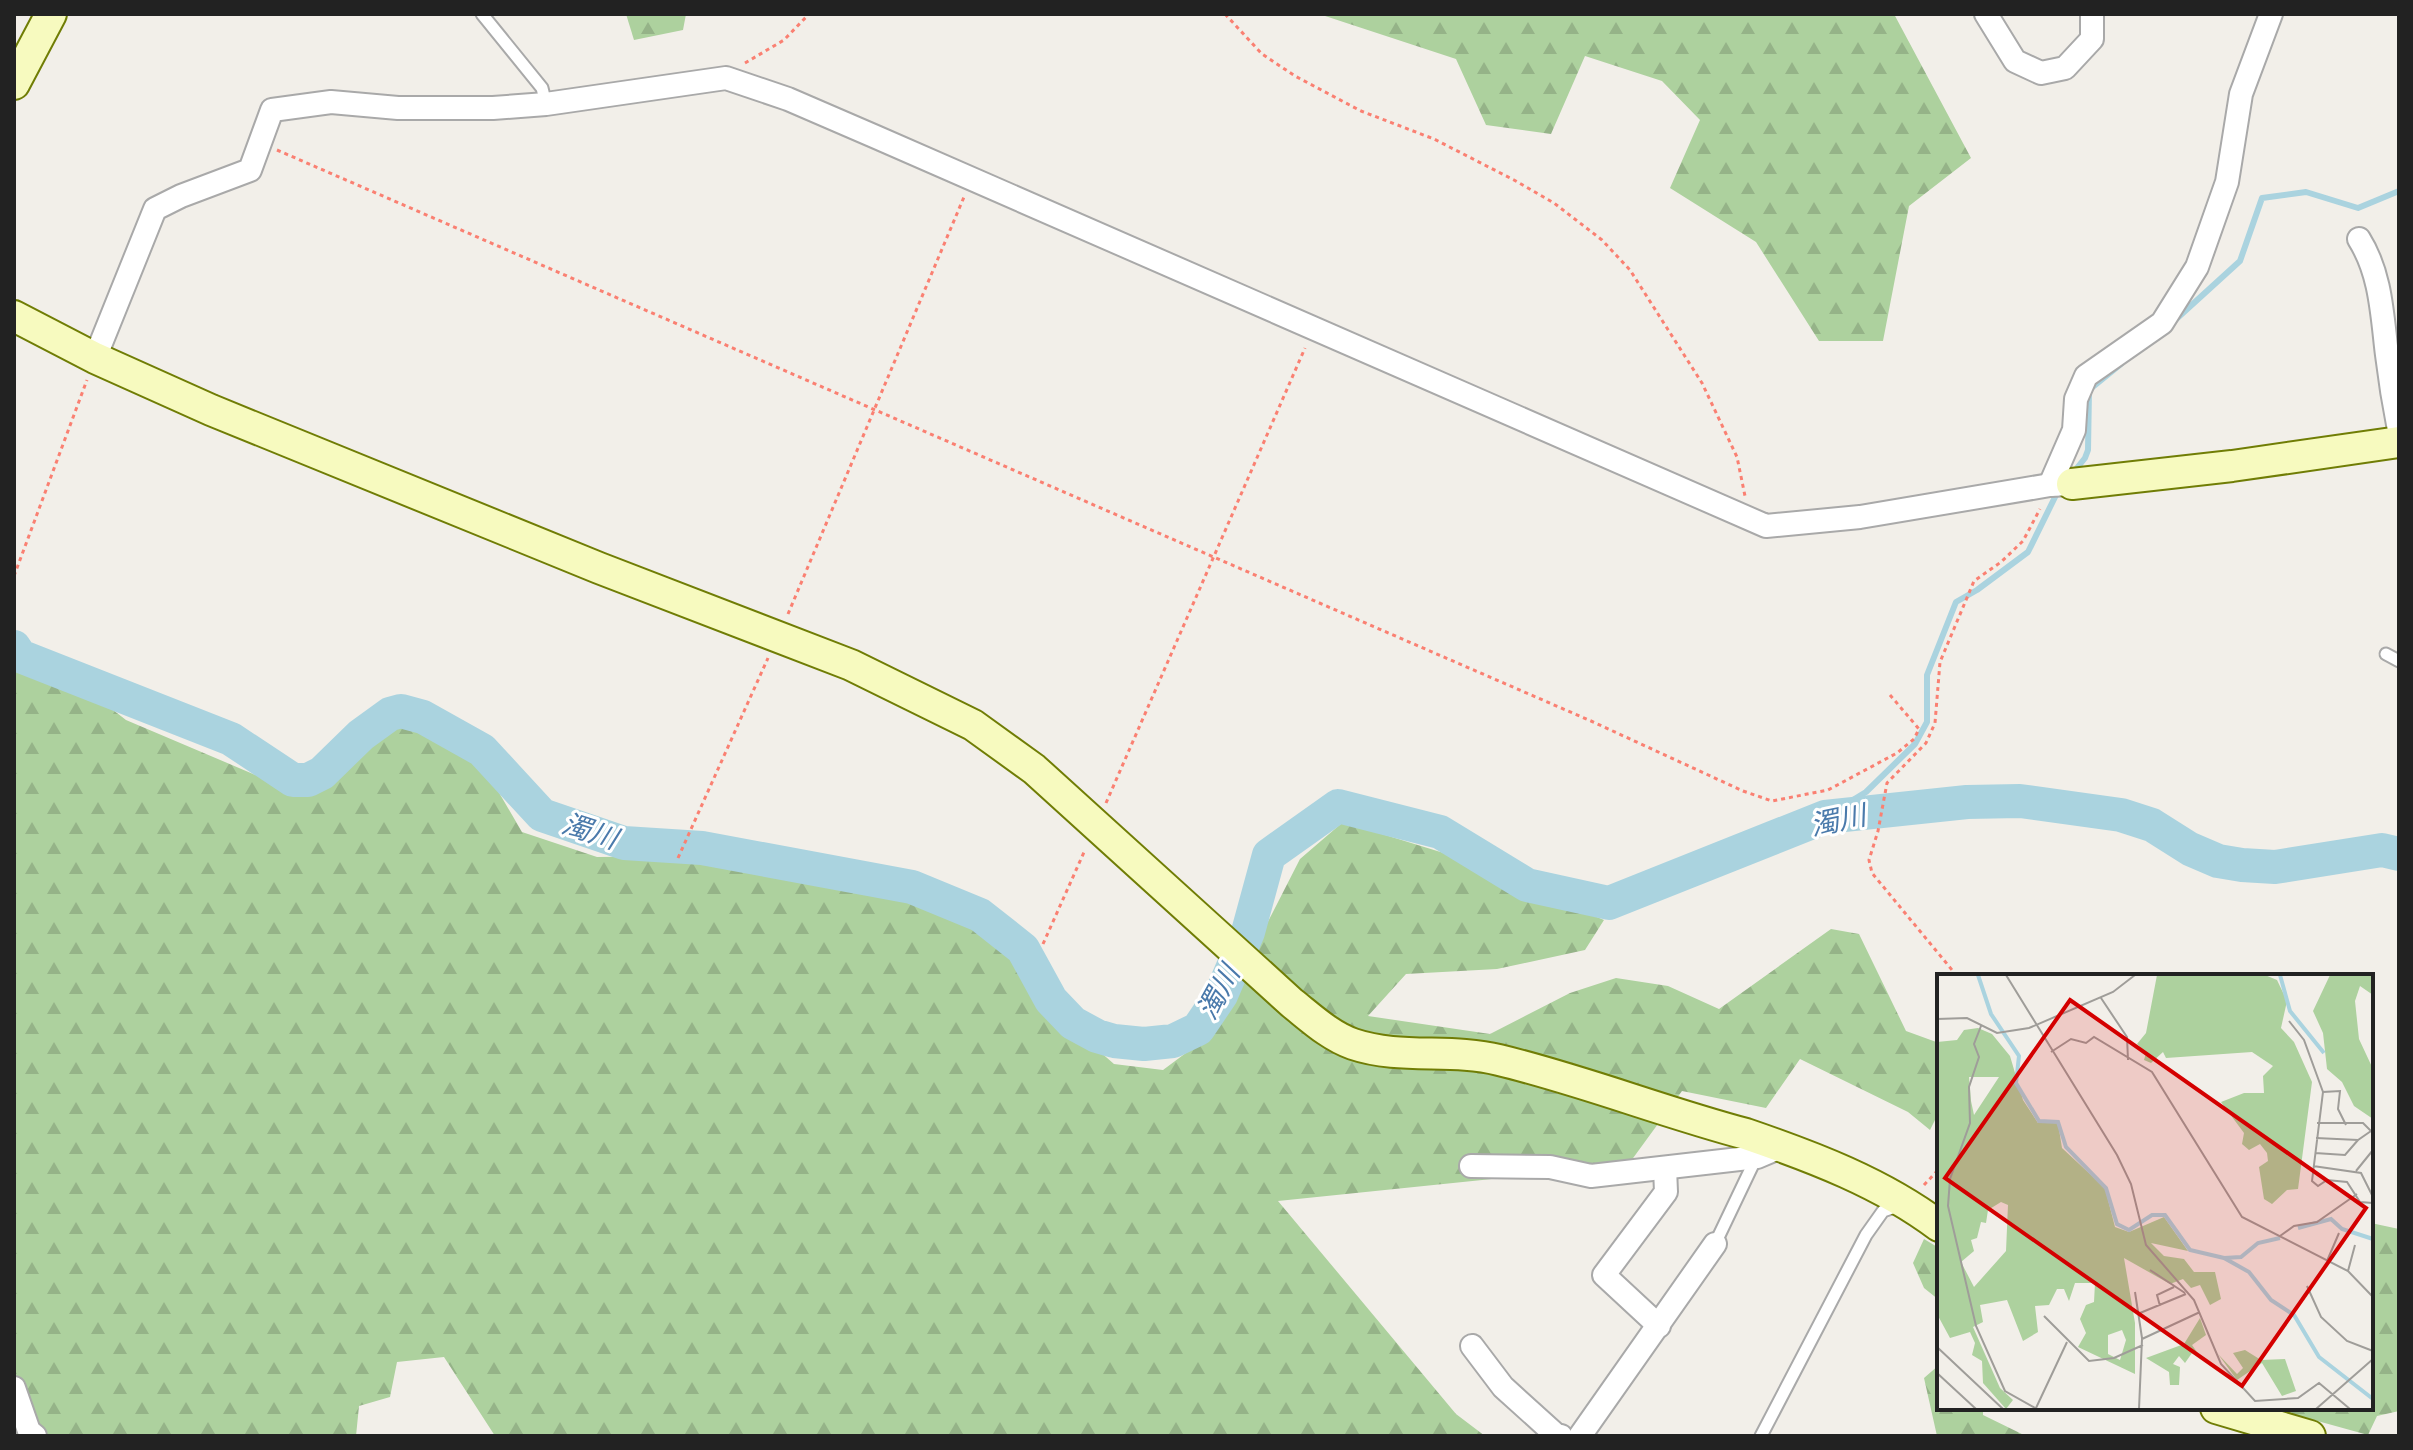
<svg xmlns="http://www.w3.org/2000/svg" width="2413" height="1450" font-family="Montserrat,'Noto Sans JP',sans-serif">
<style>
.forest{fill:url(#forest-firs)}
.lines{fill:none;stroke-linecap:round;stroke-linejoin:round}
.stream{stroke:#aad3df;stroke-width:6}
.river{stroke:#aad3df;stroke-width:34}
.lane-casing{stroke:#a9a9a9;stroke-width:15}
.street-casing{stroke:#a9a9a9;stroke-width:26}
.secondary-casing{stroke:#707d05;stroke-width:34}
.path{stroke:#fa8072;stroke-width:3;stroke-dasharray:4 4;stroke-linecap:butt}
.lane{stroke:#fff;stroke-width:11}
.street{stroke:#fff;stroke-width:22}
.secondary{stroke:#f7fabf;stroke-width:30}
.labels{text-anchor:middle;stroke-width:6;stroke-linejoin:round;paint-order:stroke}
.water-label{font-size:28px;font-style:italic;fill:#4a7aab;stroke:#fff}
.inset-river{fill:none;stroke:#aad3df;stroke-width:4}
.inset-road{fill:none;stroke:#9f9d99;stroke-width:2}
.view{fill:#d40000;fill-opacity:0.15;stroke:#d40000;stroke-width:4}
.inset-edge{fill:none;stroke:#222;stroke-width:4}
</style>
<defs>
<pattern id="forest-firs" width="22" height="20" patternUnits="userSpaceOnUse" patternTransform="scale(2)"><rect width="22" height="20" fill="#add19e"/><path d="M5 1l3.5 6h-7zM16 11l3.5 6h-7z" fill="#95b388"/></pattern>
</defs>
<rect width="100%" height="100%" fill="#f2efe9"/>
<g class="forest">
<polygon points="626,14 686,14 683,30 634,40"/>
<polygon points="1319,14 1894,14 1971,158 1909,206 1883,341 1819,341 1756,242 1670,188 1700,120 1662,81 1585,56 1551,134 1486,125 1456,59"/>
<polygon points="14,633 126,720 298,793 333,780 362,748 391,724 404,719 425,724 477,755 522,832 597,857 700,856 910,891 978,919 1018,952 1043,1002 1114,1064 1163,1070 1210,1035 1300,859 1343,822 1447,854 1604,920 1585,950 1497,969 1406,974 1368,1016 1490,1034 1570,993 1616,978 1668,986 1719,1009 1831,929 1859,934 1906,1031 1939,1043 1939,1112 1930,1130 1908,1112 1800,1059 1766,1108 1682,1091 1628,1165 1278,1201 1456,1414 1485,1436 495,1436 444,1357 397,1362 390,1397 359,1406 356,1436 14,1436"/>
<polygon points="2371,1223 2399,1229 2399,1411 2377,1416 2368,1435 2271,1408 2371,1408"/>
<polygon points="1924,1239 1939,1248 1939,1300 1924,1288 1913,1263"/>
<polygon points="1939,1365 1939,1408 1983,1408 1983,1415 2026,1436 1937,1436 1924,1378"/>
</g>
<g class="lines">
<g class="stream">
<polyline points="2173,322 2240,261 2262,198 2306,192 2358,208 2399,191"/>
<polyline points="2073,473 2085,458 2088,450 2089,390 2121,364"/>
<polyline points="1825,817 1866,792 1915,744 1927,722 1927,675 1956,602 1977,590 2028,552 2058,491"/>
</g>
<polyline class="river" points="14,647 20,656 231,739 293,780 308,780 322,773 361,735 390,714 401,711 423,717 482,750 542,815 624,843 702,848 912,887 980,915 1023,949 1051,1000 1073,1023 1097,1036 1114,1041 1144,1044 1173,1041 1198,1029 1221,995 1248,932 1269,855 1338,806 1440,832 1527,885 1609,903 1825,817 1967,802 2020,801 2121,815 2152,825 2190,849 2218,861 2242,865 2275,867 2382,850 2399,854"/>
<defs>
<g id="lane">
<polyline points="482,14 542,88 546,104"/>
<polyline points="2386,654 2399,661"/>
<polyline points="1715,1244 1756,1158"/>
<polyline points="1761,1436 1866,1235 1883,1211 1901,1205"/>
</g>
<g id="street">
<polyline points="1986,14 2015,61 2041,73 2065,68 2092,39 2092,14"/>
<path d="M2359,239C2381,274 2382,314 2387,355C2390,380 2394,405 2399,430"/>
<polyline points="95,358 155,209 181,196 250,170 272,110 331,102 398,108 493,108 546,104 726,78 788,99 876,137 1766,526 1860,517 2050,485 2072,484"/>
<polyline points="2050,485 2074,430 2076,399 2086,376 2162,323 2197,267 2227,182 2241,94 2271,14"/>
<polyline points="1471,1166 1550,1167 1591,1176 1757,1157 1783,1146"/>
<polyline points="1659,1326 1604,1275 1666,1192 1665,1168"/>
<polyline points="1472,1346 1503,1387 1556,1435 1561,1436"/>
<polyline points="14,1388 29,1431 35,1436"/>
<polyline points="1580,1436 1715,1244"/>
</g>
<g id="secondary">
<polyline points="14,84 51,14"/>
<path d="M14,316L95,358L211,410L599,568L851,665L973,725L1034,769L1292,1003C1311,1018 1330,1036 1353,1044C1400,1060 1451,1048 1499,1060C1582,1080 1663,1112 1746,1134C1813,1157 1882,1183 1939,1226"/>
<polyline points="2072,484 2232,466 2399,442"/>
<polyline points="2216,1408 2310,1436"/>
</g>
</defs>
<use href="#lane" class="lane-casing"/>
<use href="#street" class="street-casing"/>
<use href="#secondary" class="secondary-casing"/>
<g class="path">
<polyline points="1225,14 1262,54 1295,76 1361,111 1434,139 1514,180 1554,203 1602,240 1630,270 1702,383 1737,457 1745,496"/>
<polyline points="745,63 784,40 809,14"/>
<polyline points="277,150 1591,721 1743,791 1772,801 1828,790 1897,753 1914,739 1919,729 1890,695"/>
<polyline points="14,576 87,380"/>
<polyline points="788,614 964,197"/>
<polyline points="1106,803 1305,348"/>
<polyline points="678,858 768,658"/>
<polyline points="1043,944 1085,850"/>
<polyline points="1957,976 1872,873 1869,860 1878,831 1887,783 1926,743 1935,723 1940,662 1974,581 2001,562 2023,541 2040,509"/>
<polyline points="1924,1185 1939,1169"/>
</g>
<use href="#lane" class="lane"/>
<use href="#street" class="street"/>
<use href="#secondary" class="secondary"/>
</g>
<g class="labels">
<g class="water-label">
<text transform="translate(1838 820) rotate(-12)" y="10">濁川</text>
<text transform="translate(590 831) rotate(18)" y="10">濁川</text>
<text transform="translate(1218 992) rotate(-61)" y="10">濁川</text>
</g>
</g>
<g transform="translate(1937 974)">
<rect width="436" height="436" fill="#f2efe9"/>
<path d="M220,1H328L340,6L350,27L344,54L357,68L375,108L361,215L350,216L335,230L327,225L322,193L331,187L330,179L323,170L312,176L305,170L307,159L284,128L307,119H327L326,102L336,92L315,78L229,84L226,78L214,89L207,86L209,79L200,70L209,59ZM393,1H436V21L423,12L418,27L422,65L436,95V145L417,132L405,108L390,95L386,59L376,37ZM41,54L55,60L73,82L86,126L101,149H121L125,174L168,214L178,253L192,258L227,243L251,277L214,269L227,282L247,285L257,298H278L284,325L273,331L263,311L254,314L246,305L233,310L187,284L198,349V400L141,373L149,359L143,345L149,331L157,328L158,309H138L132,327L127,315H120L112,331L98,332L101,358L86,367L70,326L43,331L46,348L36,353L63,414L76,426L69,435L46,409L45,387L35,381L38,369L33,358L13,364L0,340V68L20,66L27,56ZM32,103H62L37,141L34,127ZM64,228L71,231L69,277L37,313L24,288L37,277L34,266L40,264L44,248L49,249L51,236ZM185,356L189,366L183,386L171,380V361ZM263,344L269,361L255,371L262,381L255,379L248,389L242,382L236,390L243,393L242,411H233L232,398L209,384L247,370ZM308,376L324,386L348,385L359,417L345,422L325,389L300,406L281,380L300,400L306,394L296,379Z" fill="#add19e" fill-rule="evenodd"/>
<path class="inset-river" d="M41,1L54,40L82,82L79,109L102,147L121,148L129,173L169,214L180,250L192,256L215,241H228L253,276L287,284L312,298L334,326L357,341L382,383L436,425M343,1L353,37L387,79M361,254L394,245L405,255L436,265M287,284L304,283L321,269L343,264"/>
<path class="inset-road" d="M69,1L180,181L194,210L209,271L257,326L284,390L318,427L361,424L382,409L413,435M164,24L190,63L191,86M0,45L30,44L60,59L92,54L176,18L198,1M352,47L367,66L386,118M44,52L37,70L42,83L32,113L33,149L13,205L11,232L39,352L68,417L100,435M114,78L134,65L149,69L157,63L215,98L305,243L411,297L436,323M380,149H426L436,159M409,151L401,135L403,117L386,118L375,207L381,212L390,206L410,208L423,228L436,229M379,164L421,166L434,157M378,179L408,181L421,166M376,192L424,199L436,223M419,197L436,176M343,262L357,252L380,248L420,220M390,287L402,259M213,296L248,319M411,297L418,271M370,312L384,343L410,367L436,377M198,318L205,364M223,332L220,321L237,313M203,339L249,320M107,342L152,387L177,384L206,371M0,373L66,435M0,399L39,435M99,434L130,368M202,435L205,365L263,338M379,435L436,385"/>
<path class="view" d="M133,26L429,234L305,412L8,204Z"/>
<rect width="436" height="436" class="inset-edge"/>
</g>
<rect width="2413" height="1450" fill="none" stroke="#222222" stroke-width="32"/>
</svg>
